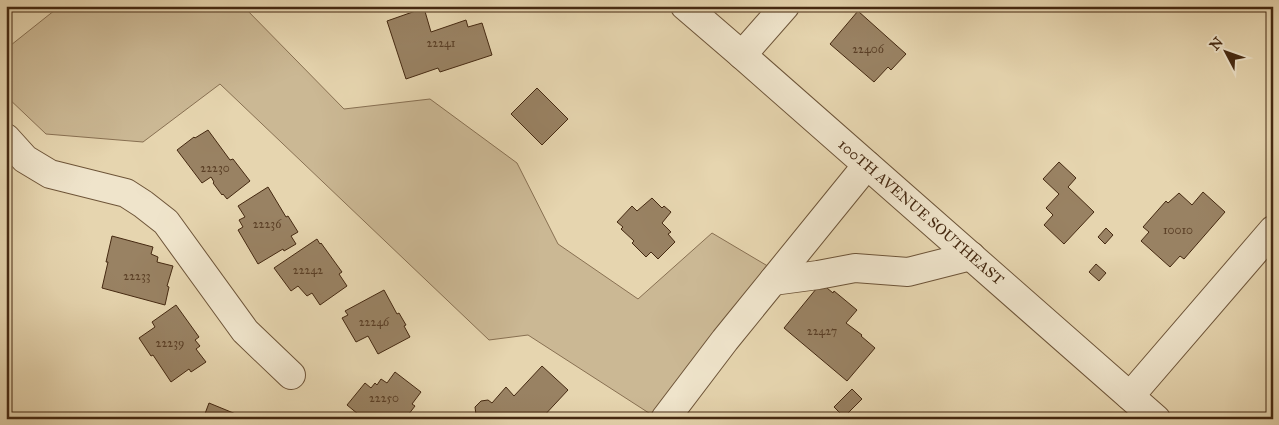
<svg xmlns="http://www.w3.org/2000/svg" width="1279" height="425" font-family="'IM FELL Great Primer',serif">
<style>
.green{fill:#cbb894;stroke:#887052}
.building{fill:#998263;stroke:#452911}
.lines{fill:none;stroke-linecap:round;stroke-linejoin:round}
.minor-casing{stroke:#6d5438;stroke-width:30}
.minor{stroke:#efe4cb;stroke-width:28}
.labels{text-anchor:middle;stroke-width:5;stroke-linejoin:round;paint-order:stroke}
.number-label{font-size:12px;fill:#5a3f26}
.street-label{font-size:15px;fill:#452911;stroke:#efe4cb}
</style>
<rect width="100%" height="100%" fill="#e6d5af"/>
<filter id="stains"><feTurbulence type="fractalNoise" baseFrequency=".004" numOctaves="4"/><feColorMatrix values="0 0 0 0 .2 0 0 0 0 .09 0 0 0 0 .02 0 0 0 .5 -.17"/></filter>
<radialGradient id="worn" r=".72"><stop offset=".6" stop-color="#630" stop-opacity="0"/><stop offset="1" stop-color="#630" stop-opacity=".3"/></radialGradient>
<polygon class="green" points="60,6 243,6 344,109 430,99 517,163 558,244 638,299 712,233 771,268 652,415 528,335 489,340 220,84 143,142 46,134 6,96 6,49"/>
<g class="building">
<polygon points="424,8 431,32 466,20 468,27 482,23 492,55 440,72 438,68 406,79 387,21"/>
<polygon points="858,11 906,54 891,70 888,67 874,82 830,44"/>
<polygon points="537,88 568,119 542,145 511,114"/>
<polygon points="208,130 230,160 233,159 250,181 227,199 223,194 222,195 213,183 214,182 211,177 202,183 177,150 194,137 195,138"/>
<polygon points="1059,162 1076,178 1068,187 1094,212 1064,244 1044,225 1053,215 1046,208 1059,194 1043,179"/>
<polygon points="268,187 286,217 288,216 298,232 291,236 296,244 284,251 283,249 258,264 238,230 243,227 239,220 245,217 238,206"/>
<polygon points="1203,192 1225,212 1184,259 1180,256 1170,267 1141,241 1149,232 1143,227 1166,201 1168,203 1179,193 1192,205"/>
<polygon points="652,198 662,208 664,206 671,212 662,223 671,232 668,234 675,242 658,259 651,252 646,257 632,243 634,241 621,229 623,227 617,222 632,206 637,211"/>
<polygon points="1106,228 1113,235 1105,244 1098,237"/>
<polygon points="112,236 153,247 151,254 158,257 157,262 173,266 167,286 169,287 165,305 102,288 108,262 106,262"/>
<polygon points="317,239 320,244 321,243 342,272 339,274 347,286 320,305 312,293 307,296 298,286 291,291 274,268"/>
<polygon points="1096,264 1106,273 1099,281 1089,272"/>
<polygon points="821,283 833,293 834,291 857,310 846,323 862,335 861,336 875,348 847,381 784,328"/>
<polygon points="384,290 397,314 399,313 406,325 404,326 410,337 378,354 368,336 356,342 342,318 348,315 345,311"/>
<polygon points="176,305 199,337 195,340 200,346 196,349 206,362 191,372 189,369 171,382 153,355 151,356 139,338 155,327 152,322"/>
<polygon points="542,366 568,390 541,419 477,419 478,417 476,415 475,407 481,401 488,400 492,403 506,387 514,396"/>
<polygon points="395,372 421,392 412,404 415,406 405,419 364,419 347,405 365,383 371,388 375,383 377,385 381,379 387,383"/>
<polygon points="852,389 862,399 844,417 834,407"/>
<polygon points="209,403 248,419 203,419"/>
</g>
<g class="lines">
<defs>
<g id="minor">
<polyline points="685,6 742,55 1156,419"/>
<polyline points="742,55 785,6"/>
<polyline points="6,138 25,159 50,174 126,193 143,204 166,222 245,331 291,375"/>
<polyline points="773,281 818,275 855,268 908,272 971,256"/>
<polyline points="1130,396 1273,230"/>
<polyline points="665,419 725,340 867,165"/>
</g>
</defs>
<use href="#minor" class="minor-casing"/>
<use href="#minor" class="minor"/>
</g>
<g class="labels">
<g class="number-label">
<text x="441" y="47">22241</text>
<text x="868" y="53">22406</text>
<text x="215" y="172">22230</text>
<text x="267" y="228">22236</text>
<text x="1178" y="234">10010</text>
<text x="308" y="274">22242</text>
<text x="137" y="280">22233</text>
<text x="374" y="326">22246</text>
<text x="822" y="335">22427</text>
<text x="170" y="347">22239</text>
<text x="384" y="402">22250</text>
</g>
<g class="street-label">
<text transform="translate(921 212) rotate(41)" y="5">100TH AVENUE SOUTHEAST</text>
</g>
</g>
<rect width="1279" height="425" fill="none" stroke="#e6d5af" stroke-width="25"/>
<rect x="8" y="8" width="1264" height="410" fill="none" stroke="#452911" stroke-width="2.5"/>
<rect x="12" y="12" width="1254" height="400" fill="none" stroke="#452911"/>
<g transform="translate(1226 52) rotate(311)" stroke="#efe4cb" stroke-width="4" paint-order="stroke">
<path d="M0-4L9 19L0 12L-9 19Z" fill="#452911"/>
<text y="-8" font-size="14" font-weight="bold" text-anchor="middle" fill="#452911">N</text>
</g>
<rect width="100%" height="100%" filter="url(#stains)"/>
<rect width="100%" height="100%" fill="url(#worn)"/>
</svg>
